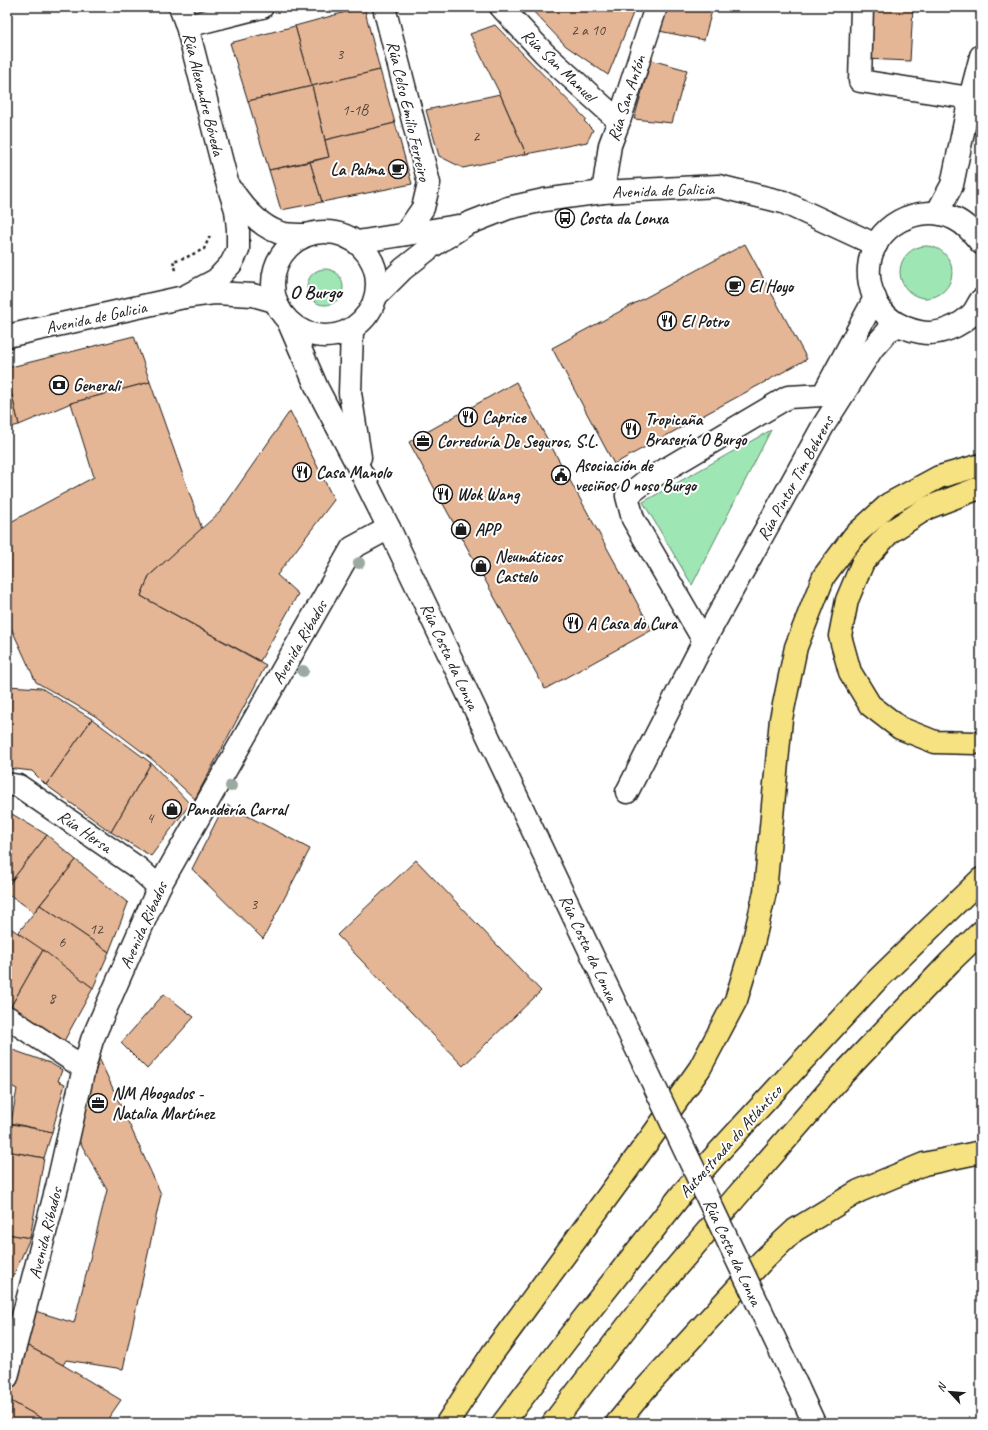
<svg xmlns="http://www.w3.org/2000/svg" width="988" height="1430" font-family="Caveat,sans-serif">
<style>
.green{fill:#9ee7b5;stroke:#5d8268}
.building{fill:#e5b695;stroke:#1c1c1c}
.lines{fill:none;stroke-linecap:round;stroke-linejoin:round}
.street-casing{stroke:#1c1c1c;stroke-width:25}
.secondary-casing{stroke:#1c1c1c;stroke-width:25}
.highway-casing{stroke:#1c1c1c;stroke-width:25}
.path{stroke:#1c1c1c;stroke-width:2.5;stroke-dasharray:3 3;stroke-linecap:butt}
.street{stroke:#fff;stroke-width:22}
.secondary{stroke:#fff;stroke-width:22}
.highway{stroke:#f7e281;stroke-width:22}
.secondary-bridge-casing{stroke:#1c1c1c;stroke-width:25;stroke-linecap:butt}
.secondary-bridge{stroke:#fff;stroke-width:22}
.tree{fill:#9ba9a0}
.labels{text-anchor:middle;stroke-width:4;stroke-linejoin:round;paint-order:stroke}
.number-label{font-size:15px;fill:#4e423a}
.street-label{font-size:17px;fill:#1c1c1c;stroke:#fff}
.poi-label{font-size:17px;font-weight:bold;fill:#1c1c1c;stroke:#fff;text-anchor:start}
.quarter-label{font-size:19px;font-weight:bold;fill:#1c1c1c;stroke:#fff}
</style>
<rect width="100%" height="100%" fill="#fff"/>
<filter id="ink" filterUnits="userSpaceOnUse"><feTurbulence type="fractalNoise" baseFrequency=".025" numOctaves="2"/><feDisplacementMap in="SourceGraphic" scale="8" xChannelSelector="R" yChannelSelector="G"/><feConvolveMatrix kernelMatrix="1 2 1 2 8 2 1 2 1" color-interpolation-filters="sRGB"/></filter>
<g filter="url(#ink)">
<g class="green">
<circle cx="926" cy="272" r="26"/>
<circle cx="325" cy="287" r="18"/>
<polygon points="771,430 692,585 643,502"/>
</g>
<g class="building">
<polygon points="364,7 380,70 312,86 295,26"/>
<polygon points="529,7 624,7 633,13 608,75 566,46"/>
<polygon points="665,7 713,7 704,40 659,31"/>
<polygon points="867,7 913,7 910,61 864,59"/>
<polygon points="495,25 586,119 584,121 593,130 587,142 526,154 500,94 470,34"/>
<polygon points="295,26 312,86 248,101 230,43"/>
<polygon points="651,60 687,70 672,123 634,119"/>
<polygon points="380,70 395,123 325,140 312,86"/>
<polygon points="312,86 329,157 269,170 248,101"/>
<polygon points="500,94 526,154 463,168 439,156 426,110"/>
<polygon points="395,123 412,184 322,202 310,162 329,157 325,140"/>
<polygon points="310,162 322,202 281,210 269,170"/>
<polygon points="745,244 807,359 614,464 552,348"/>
<polygon points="134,336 150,382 71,403 19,425 7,375 7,368"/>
<polygon points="7,375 19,425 7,428"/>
<polygon points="150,382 202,529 149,576 141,596 266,665 195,799 153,760 95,716 36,682 7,619 7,524 94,477 71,403"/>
<polygon points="516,382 652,630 545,689 409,442"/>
<polygon points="290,411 334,500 277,575 298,594 260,661 141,596 149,576 220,512"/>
<polygon points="7,686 41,688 92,719 46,785 32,771 7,768"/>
<polygon points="92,719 151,763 111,832 46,785"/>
<polygon points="151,763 190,804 151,856 111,832"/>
<polygon points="225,804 310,849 263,939 192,869"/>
<polygon points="7,811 47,835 7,887"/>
<polygon points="47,835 76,860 34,912 7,893 7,887"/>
<polygon points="76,860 128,903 109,952 40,905"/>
<polygon points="416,860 541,991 463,1066 337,935"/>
<polygon points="40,905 109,952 93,988 18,933"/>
<polygon points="12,929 43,950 10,1008 7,1006 7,937"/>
<polygon points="43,950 93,988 64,1041 10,1008"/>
<polygon points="164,994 194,1017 147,1069 121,1043"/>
<polygon points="7,1048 50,1063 62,1070 58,1081 65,1084 52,1132 11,1123 17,1089 7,1084"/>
<polygon points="99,1058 161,1194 123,1369 66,1360 63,1365 26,1345 32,1310 74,1323 107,1190 77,1137"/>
<polygon points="7,1123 52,1132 44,1158 7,1151"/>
<polygon points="7,1151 44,1158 30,1238 7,1234"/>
<polygon points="7,1234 30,1238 7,1290"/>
<polygon points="26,1345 63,1365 121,1400 105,1423 50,1423 7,1399 7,1387"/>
<polygon points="7,1399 50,1423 7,1423"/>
</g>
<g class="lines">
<defs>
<g id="street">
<polyline points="384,7 429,183 423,208 405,234"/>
<polyline points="501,7 545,54 619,121"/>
<polyline points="862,7 860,81 970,98"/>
<polyline points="187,26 262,7"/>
<polyline points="603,192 610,145 619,121 656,7"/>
<polyline points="937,213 952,185 970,98 981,56"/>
<polyline points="704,641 633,519 627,496 646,481 788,397 823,395 875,298"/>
<polyline points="7,784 19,786 138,868 159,887"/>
<polyline points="627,792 704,641 823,426 872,349 888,331 900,325"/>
<polyline points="7,1017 84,1068"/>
<polyline points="7,1377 57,1187 84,1068 92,1040 151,905 159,887 352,548 389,528"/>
</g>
<g id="secondary">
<polyline points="180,7 187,26 227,182 236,210 238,229 238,250 231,264 216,280 184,297"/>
<path d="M233,192C245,209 263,230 285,234C291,235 299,235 306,235"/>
<circle cx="325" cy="284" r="52"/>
<polyline points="357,242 458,226"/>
<path d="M981,243C974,234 966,224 955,219C919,201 872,226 869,267C868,278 870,287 874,297C882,317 900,328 920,332C938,336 961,326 973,313C976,309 978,304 981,300"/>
<polyline points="376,296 403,269 431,247 467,224 508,208 544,200 603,192 718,186 783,202 876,245"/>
<polyline points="289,323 317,388 362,474 389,528 631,1037"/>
<polyline points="352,330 350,393 360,457"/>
<polyline points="7,336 184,297 214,293 253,295 274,301"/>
<polyline points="797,1386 814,1423"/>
</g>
<g id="highway">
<polyline points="981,489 974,490 927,508 890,532 863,562 847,600 840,636 850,672 870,705 900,728 935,742 975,743 981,742"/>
<polyline points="447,1423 492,1354 652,1136 700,1068 736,1000 753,944 765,892 781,719 796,647 824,576 854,536 889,504 939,477 981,465"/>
<polyline points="503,1423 568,1338 681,1195 714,1157 875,982 981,879"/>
<polyline points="553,1423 638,1312 737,1196 843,1074 950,962 981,932"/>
<polyline points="617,1423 645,1389 763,1260 795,1230 859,1191 924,1164 981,1152"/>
</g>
</defs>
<use href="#street" class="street-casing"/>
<use href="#secondary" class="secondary-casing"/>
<use href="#highway" class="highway-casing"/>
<polyline class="path" points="176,270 173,261 187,257 204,249 210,236"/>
<use href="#street" class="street"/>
<use href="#secondary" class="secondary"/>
<use href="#highway" class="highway"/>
<defs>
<polyline id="secondary-bridge" points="631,1037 797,1386"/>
</defs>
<use href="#secondary-bridge" class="secondary-bridge-casing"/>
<use href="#secondary-bridge" class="secondary-bridge"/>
</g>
<g class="tree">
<circle cx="359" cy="563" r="6"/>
<circle cx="303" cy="671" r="6"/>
<circle cx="231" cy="786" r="6"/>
</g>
</g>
<defs>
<symbol id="cafe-ring" viewBox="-11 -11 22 22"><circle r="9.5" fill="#fff" stroke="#1c1c1c" stroke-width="1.5"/><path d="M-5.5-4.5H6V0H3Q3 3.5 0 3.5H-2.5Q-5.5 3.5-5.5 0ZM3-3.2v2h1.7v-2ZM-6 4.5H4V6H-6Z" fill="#1c1c1c"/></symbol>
<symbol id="bus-ring" viewBox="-11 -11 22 22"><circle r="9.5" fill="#fff" stroke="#1c1c1c" stroke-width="1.5"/><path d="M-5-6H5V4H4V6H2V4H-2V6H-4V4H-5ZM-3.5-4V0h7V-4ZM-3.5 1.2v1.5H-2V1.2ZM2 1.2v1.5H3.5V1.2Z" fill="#1c1c1c"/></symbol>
<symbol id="restaurant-ring" viewBox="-11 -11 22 22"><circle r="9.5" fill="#fff" stroke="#1c1c1c" stroke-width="1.5"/><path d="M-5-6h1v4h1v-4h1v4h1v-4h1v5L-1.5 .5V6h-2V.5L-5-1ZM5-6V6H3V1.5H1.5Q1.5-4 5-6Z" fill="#1c1c1c"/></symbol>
<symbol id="bank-ring" viewBox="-11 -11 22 22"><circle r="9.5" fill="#fff" stroke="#1c1c1c" stroke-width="1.5"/><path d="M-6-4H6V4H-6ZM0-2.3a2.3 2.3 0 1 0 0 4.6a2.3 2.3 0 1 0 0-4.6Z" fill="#1c1c1c"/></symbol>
<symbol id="office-ring" viewBox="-11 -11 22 22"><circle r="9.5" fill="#fff" stroke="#1c1c1c" stroke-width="1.5"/><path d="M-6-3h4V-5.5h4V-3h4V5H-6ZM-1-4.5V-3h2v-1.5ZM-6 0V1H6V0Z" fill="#1c1c1c"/></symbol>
<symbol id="civic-ring" viewBox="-11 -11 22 22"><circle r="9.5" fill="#fff" stroke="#1c1c1c" stroke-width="1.5"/><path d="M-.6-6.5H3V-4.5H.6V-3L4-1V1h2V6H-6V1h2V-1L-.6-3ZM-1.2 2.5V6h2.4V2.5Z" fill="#1c1c1c"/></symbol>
<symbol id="shop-ring" viewBox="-11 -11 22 22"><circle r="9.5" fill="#fff" stroke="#1c1c1c" stroke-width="1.5"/><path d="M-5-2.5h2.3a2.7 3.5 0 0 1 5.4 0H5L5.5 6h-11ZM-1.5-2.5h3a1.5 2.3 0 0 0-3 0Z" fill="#1c1c1c"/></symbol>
</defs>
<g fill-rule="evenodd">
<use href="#cafe-ring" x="387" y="158" width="22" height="22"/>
<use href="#bus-ring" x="554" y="207" width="22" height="22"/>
<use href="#cafe-ring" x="724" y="275" width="22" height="22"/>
<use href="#restaurant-ring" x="656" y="310" width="22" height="22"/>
<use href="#bank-ring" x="48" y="374" width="22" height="22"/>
<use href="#restaurant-ring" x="457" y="406" width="22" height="22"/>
<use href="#restaurant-ring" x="620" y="418" width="22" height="22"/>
<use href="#office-ring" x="412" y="430" width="22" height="22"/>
<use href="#restaurant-ring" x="291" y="461" width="22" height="22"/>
<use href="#civic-ring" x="550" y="464" width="22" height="22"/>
<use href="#restaurant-ring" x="432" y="483" width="22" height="22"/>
<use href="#shop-ring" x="450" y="518" width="22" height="22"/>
<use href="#shop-ring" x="470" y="555" width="22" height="22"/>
<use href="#restaurant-ring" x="562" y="612" width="22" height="22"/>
<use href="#shop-ring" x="161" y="798" width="22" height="22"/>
<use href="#office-ring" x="87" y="1092" width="22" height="22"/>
</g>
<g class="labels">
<g class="number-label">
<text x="588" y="35">2 a 10</text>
<text x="340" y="59">3</text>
<text x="355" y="115">1-1B</text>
<text x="476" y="141">2</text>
<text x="150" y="823">4</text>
<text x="254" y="909">3</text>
<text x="96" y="934">12</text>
<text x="62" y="947">6</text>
<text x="52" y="1003">8</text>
</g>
<g class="street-label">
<text transform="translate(559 65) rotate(44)" y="6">Rúa San Manuel</text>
<text transform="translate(204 94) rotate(76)" y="6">Rúa Alexandre Bóveda</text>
<text transform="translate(626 98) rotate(-72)" y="6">Rúa San Antón</text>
<text transform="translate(409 111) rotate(77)" y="6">Rúa Celso Emilio Ferreiro</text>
<text transform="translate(663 190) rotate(-2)" y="6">Avenida de Galicia</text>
<text transform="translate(96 317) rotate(-12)" y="6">Avenida de Galicia</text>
<text transform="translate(795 478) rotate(-61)" y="6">Rúa Pintor Tim Behrens</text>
<text transform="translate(299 642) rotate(-60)" y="6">Avenida Ribados</text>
<text transform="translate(450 656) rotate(65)" y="6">Rúa Costa da Lonxa</text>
<text transform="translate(85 831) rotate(35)" y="6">Rúa Hersa</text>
<text transform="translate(143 925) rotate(-66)" y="6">Avenida Ribados</text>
<text transform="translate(589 948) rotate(65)" y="6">Rúa Costa da Lonxa</text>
<text transform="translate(730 1141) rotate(-48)" y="6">Autoestrada do Atlántico</text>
<text transform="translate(45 1233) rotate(-76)" y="6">Avenida Ribados</text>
<text transform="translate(733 1252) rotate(65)" y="6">Rúa Costa da Lonxa</text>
</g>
<g class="poi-label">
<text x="384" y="175" text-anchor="end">La Palma</text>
<text x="579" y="224">Costa da Lonxa</text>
<text x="749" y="292">El Hoyo</text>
<text x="681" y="327">El Potro</text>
<text x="73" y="391">Generali</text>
<text x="482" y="423">Caprice</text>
<text x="645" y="425">Tropicaña<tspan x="645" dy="20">Brasería O Burgo</tspan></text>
<text x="437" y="447">Correduría De Seguros, S.L.</text>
<text x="575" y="471">Asociación de<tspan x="575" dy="20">veciños O noso Burgo</tspan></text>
<text x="316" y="478">Casa Manolo</text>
<text x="457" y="500">Wok Wang</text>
<text x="475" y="535">APP</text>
<text x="495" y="562">Neumáticos<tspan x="495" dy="20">Castelo</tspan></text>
<text x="587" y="629">A Casa do Cura</text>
<text x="186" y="815">Panadería Carral</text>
<text x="112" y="1099">NM Abogados -<tspan x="112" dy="20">Natalia Martínez</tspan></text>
</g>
<g class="quarter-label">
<text x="316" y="298">O Burgo</text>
</g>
</g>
<rect width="988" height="1430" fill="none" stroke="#fff" stroke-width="24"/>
<rect x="12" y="12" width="964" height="1406" fill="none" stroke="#1c1c1c" stroke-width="1.5" filter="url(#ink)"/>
<g transform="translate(950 1392) rotate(296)" stroke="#ffffff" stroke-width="3" paint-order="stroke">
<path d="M0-3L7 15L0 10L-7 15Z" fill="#1c1c1c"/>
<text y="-6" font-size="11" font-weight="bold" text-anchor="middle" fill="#1c1c1c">N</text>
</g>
</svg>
